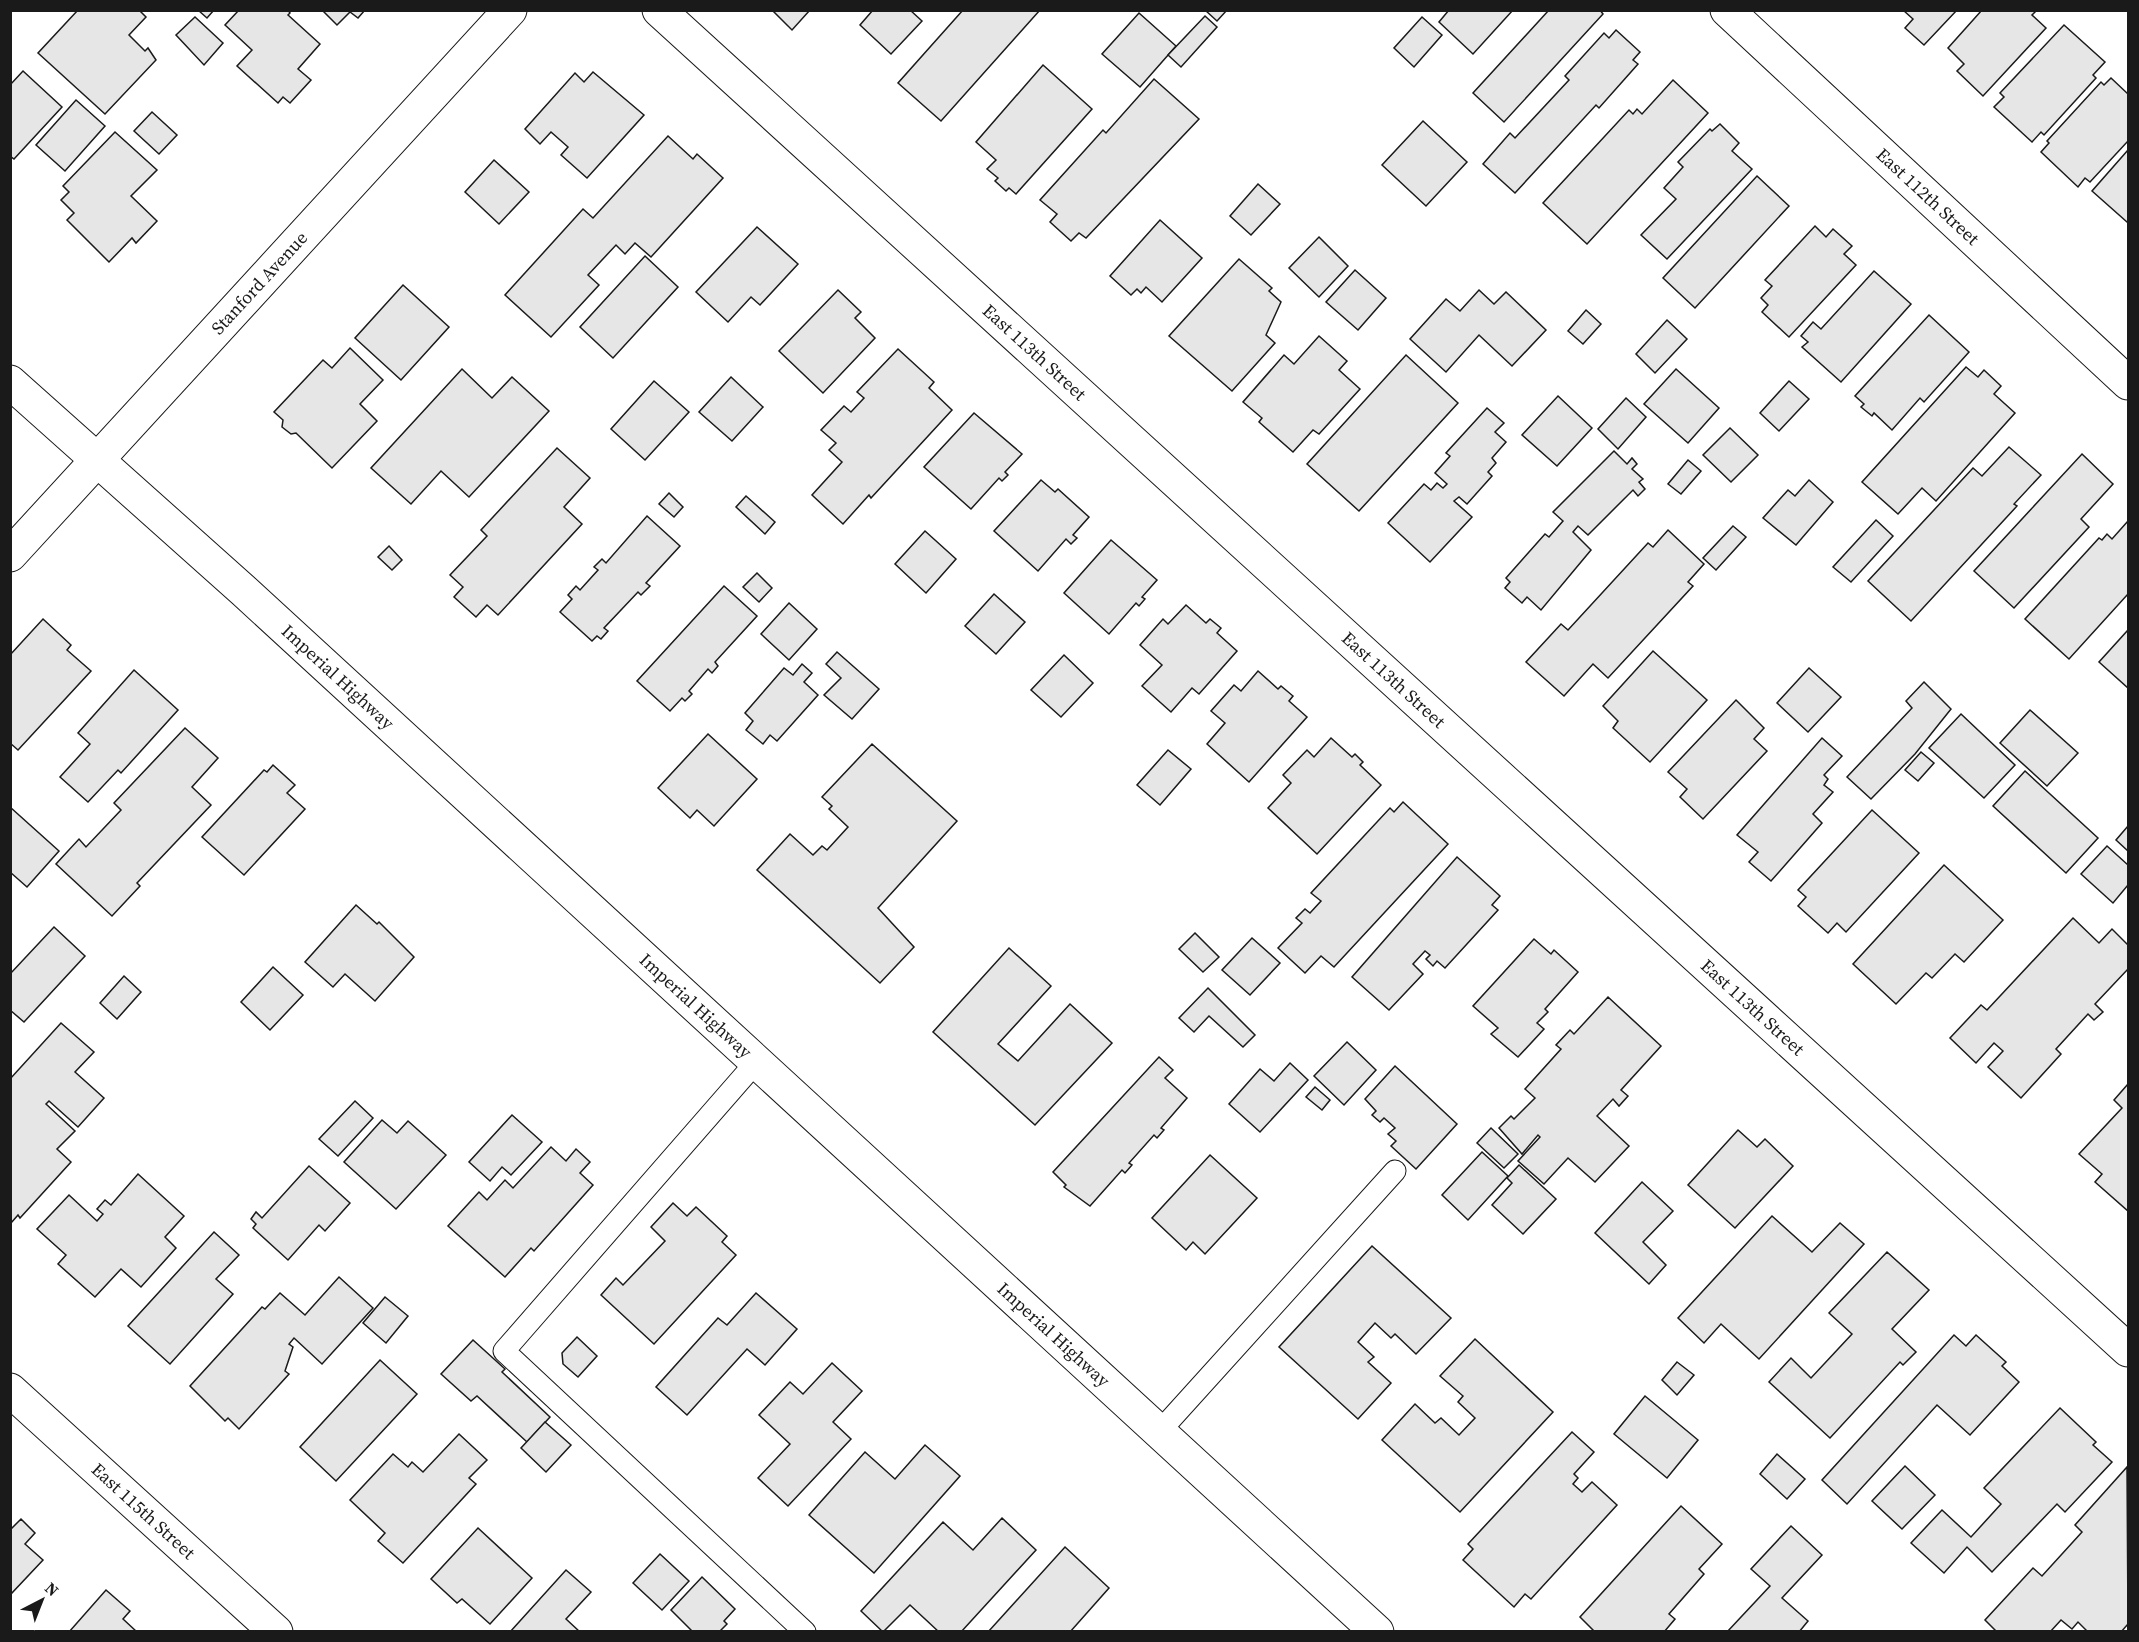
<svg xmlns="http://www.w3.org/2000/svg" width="2139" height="1642" font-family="'Source Serif 4',serif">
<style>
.building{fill:#e6e6e6;stroke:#1a1a1a;stroke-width:1.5}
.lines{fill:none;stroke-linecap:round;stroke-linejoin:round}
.lane-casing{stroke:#1a1a1a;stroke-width:23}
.street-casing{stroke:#1a1a1a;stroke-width:35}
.primary-casing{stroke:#1a1a1a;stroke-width:35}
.lane{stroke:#fff;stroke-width:21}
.street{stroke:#fff;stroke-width:33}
.primary{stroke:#fff;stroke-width:33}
.labels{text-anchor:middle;stroke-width:4.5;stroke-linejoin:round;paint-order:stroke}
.street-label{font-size:18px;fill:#1a1a1a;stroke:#fff}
</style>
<rect width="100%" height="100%" fill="#fff"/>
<g class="building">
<polygon points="78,10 139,10 146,17 129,35 145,51 148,48 156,60 105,114 38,53"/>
<polygon points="198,10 214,10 207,18"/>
<polygon points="239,10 288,10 290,13 288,15 320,44 298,69 311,80 290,103 283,97 278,103 237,66 252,50 225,25"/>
<polygon points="322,10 365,10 358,18 350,12 337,25"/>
<polygon points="772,10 810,10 792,30"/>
<polygon points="873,10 910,10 922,21 891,54 860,25"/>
<polygon points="963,10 1040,10 941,121 898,83"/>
<polygon points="1205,10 1227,10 1217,21"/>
<polygon points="1449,10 1513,10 1473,54 1439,22"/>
<polygon points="1549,10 1600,10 1603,14 1504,122 1473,93"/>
<polygon points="1903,10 1957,10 1924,45 1905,28 1913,19"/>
<polygon points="1982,10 2037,10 2032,15 2046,28 1983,96 1957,71 1964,64 1948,48"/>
<polygon points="1139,13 1176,46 1140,87 1102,54"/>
<polygon points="1205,16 1217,27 1181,67 1168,55"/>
<polygon points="195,17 223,43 204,65 176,35"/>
<polygon points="1422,17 1442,35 1414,67 1394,48"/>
<polygon points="2064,25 2105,62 2093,75 2096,78 2044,135 2041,132 2032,142 1994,107 2004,97 2000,93"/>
<polygon points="1616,30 1640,52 1633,60 1638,64 1599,108 1596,105 1515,193 1483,164 1510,133 1515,138 1569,80 1565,76 1604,33 1609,38"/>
<polygon points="1043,65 1092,109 1016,194 1009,188 1006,191 995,181 998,178 987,169 996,160 976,142"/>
<polygon points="23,71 62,107 14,159 10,156 10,85"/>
<polygon points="593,72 644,115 587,178 561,155 568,147 551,132 540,144 525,129 575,73 584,82"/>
<polygon points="2111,78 2128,94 2128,141 2090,182 2085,178 2078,187 2041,152 2049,143 2047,141 2101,82 2104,85"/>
<polygon points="1154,79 1199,119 1086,238 1079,233 1071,241 1050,222 1057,214 1040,200 1103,130 1106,133"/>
<polygon points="1673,80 1708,113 1587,244 1543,203 1629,110 1633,114 1637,109 1642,114"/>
<polygon points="76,100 105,126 65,171 36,145"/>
<polygon points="152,112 177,135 159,154 134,131"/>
<polygon points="1423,121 1467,162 1426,206 1382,165"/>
<polygon points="1720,124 1739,143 1732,151 1752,169 1667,259 1641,235 1676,199 1664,188 1683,167 1678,162 1710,129 1712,131"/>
<polygon points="115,132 157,170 131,196 157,221 136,243 132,238 109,262 67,220 74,213 61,200 69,192 63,186"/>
<polygon points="668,136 693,159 697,154 723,178 651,257 635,243 625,254 616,245 588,275 599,285 551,337 505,295 583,209 593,218"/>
<polygon points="2128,150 2128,221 2127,222 2092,191"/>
<polygon points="494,160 529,192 499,224 465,192"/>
<polygon points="1757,176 1789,206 1695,308 1663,278"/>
<polygon points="1258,184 1280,204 1251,235 1230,216"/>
<polygon points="1160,220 1202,258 1162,302 1146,287 1141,293 1137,289 1131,295 1110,276"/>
<polygon points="1815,226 1826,237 1833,229 1852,246 1844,254 1856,265 1789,337 1762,312 1768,305 1761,298 1772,286 1765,280"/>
<polygon points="757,227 798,264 760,305 751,297 728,322 696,292"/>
<polygon points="1319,237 1348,266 1319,297 1289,268"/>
<polygon points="645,256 678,287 613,358 580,327"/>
<polygon points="1239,259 1272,288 1269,291 1281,302 1266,335 1275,343 1232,391 1169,336"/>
<polygon points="1355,270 1386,298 1358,330 1326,302"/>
<polygon points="1874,271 1911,304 1841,382 1802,347 1808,342 1801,336 1813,322 1821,329"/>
<polygon points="403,285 449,327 401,380 355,338"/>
<polygon points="838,290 861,312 855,318 875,338 823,393 779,351"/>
<polygon points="1479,290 1494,304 1506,292 1546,330 1512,366 1479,335 1446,372 1410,339 1446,299 1460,311"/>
<polygon points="1586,310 1601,324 1583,344 1568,331"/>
<polygon points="1929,315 1969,352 1924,402 1920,398 1892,430 1874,413 1872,416 1861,407 1864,404 1855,396"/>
<polygon points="1667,320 1687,339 1655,373 1636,354"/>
<polygon points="1319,336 1347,361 1339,370 1360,389 1319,434 1313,430 1293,452 1259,422 1262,418 1243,402 1284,355 1294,364"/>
<polygon points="350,348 383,380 360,404 377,421 332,468 296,433 291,434 282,427 283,420 274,412 323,360 332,368"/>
<polygon points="898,349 934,382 929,388 952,410 871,498 869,495 843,524 812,495 842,462 829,450 836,443 821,430 844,406 851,412 864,398 857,392"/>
<polygon points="1406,355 1458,403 1359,511 1307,464"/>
<polygon points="1966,367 1978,377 1984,370 2001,386 1994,394 2015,413 1936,501 1922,488 1898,514 1862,482"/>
<polygon points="462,369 492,398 512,377 549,411 469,497 441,471 411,504 371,468"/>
<polygon points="1676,369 1719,408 1688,443 1644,404"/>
<polygon points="731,377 763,407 732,441 699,412"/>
<polygon points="654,381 689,412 645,460 611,429"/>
<polygon points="1789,381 1809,399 1779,431 1760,413"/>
<polygon points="1558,396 1592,428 1557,466 1522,435"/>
<polygon points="1626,398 1646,417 1618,449 1598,429"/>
<polygon points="1487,408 1504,423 1495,432 1506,442 1492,458 1496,463 1488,472 1492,476 1467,504 1459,497 1454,501 1472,517 1430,562 1388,523 1424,484 1431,490 1437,483 1443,488 1447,484 1435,473 1450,456 1446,453"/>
<polygon points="974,413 1022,454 1005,472 1008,475 1002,481 999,478 971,509 924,467"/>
<polygon points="1730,428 1758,455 1731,482 1703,455"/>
<polygon points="2009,447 2041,475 2014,504 2017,506 1911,621 1868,581 1973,468 1982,476"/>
<polygon points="557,448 590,478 564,507 582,524 498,615 487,605 476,617 454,597 463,587 450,575 487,536 481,530"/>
<polygon points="1614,451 1627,464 1632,458 1637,464 1632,469 1643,479 1639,482 1645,489 1638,496 1633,490 1588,535 1578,526 1573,532 1591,550 1541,610 1527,597 1522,603 1505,588 1510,582 1506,578 1545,534 1549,537 1563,521 1553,512"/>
<polygon points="2082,454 2113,484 2081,519 2089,527 2014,608 1974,571"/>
<polygon points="1688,460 1701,471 1681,494 1668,484"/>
<polygon points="1041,480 1055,492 1058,489 1089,517 1073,535 1077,538 1071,544 1066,539 1038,571 994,531"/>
<polygon points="1809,480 1833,502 1796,545 1763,518 1788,490 1795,496"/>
<polygon points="669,493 683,507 674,517 659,504"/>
<polygon points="746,496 775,522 765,534 736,507"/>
<polygon points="647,516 680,546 646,583 650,586 641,595 638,592 604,628 608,631 601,639 597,636 592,641 560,612 572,599 568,595 576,586 580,590 598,570 594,567 602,559 606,563"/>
<polygon points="1876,520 1893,536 1851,582 1833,567"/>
<polygon points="2128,521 2128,594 2069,659 2025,619 2099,538 2102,540 2107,534 2112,539"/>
<polygon points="1733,526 1746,537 1716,570 1703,558"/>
<polygon points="1668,530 1704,564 1688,582 1693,586 1608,678 1593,664 1564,696 1526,662 1561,624 1568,630 1648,543 1653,547"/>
<polygon points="925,531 956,559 926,593 895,564"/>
<polygon points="1111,540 1157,580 1142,597 1145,599 1139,606 1136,603 1109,634 1064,593"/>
<polygon points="389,546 402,560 392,570 378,557"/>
<polygon points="757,573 772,588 759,602 743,587"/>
<polygon points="724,586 757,616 715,662 718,666 712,673 708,669 689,691 692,694 685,701 682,698 670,711 637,681"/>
<polygon points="994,594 1025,622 996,654 965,626"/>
<polygon points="789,603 817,629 789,660 761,634"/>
<polygon points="1186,605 1206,623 1210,619 1221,628 1217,633 1237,651 1199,694 1192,688 1171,712 1142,686 1162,665 1140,645 1163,619 1168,624"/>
<polygon points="43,619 71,645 67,650 91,671 18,750 10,743 10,655"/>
<polygon points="2128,630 2128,688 2099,662"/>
<polygon points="1653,651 1707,700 1650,762 1613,728 1618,721 1603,706"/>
<polygon points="837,652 879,689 852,719 824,695 841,678 826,664"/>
<polygon points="1064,655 1093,683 1061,717 1031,690"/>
<polygon points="802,664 812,673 804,682 818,695 777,741 770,735 763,744 746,730 753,721 745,713 784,668 793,675"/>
<polygon points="1809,668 1841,697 1808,732 1777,703"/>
<polygon points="134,670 178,710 121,773 118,770 88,802 60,777 90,744 78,733"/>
<polygon points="1258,671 1278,689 1281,686 1293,696 1289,701 1307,717 1249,782 1207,744 1225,723 1211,711 1234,685 1241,691"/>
<polygon points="1924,682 1951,709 1915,754 1871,799 1847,777 1912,708 1906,701"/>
<polygon points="1736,700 1764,728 1754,739 1767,751 1703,819 1680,797 1687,789 1668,772"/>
<polygon points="2030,710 2078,753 2047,786 2000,743"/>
<polygon points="1961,714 2015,765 1984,798 1929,748"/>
<polygon points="185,728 218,758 192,787 211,805 137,883 140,886 112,916 56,864 79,839 86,847 121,810 114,803"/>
<polygon points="708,734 757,779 714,826 697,810 690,818 658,788"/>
<polygon points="1331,738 1352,757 1355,754 1363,762 1360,765 1381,785 1317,854 1268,808 1291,783 1283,775 1307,750 1314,757"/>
<polygon points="1822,738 1842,756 1824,775 1828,779 1824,785 1833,792 1813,814 1822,823 1771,881 1749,862 1758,852 1737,835"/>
<polygon points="872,744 957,821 878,908 914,947 880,983 757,870 790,834 813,855 822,846 827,850 848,827 829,809 832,806 822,797"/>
<polygon points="1168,750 1191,769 1160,805 1137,785"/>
<polygon points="1921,752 1934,763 1918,781 1905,770"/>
<polygon points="273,765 295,785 287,793 305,809 244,875 202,837 264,770 267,772"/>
<polygon points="2025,771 2098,838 2066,873 1993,806"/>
<polygon points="1403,802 1448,844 1334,967 1321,956 1305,973 1278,948 1302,923 1296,918 1305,909 1310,913 1321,901 1311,893 1390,808 1394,812"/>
<polygon points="10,807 59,851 27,887 10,872"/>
<polygon points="1872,810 1919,853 1846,932 1837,923 1828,933 1798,906 1806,897 1798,890"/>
<polygon points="2128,826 2128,851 2116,840"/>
<polygon points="2107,846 2128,865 2128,885 2113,903 2081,874"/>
<polygon points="1457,857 1500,896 1492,905 1498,910 1445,968 1437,961 1433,966 1426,959 1430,955 1425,951 1413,964 1423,974 1389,1010 1352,977"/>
<polygon points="1944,865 2003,920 1964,962 1955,954 1932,978 1926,973 1896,1004 1853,964"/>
<polygon points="356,905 377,924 379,922 414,957 375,1001 345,974 333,987 305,962"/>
<polygon points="2073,918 2099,943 2112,929 2128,945 2128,969 2095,1004 2103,1012 2094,1020 2088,1014 2056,1049 2061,1054 2021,1098 1988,1067 2003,1051 1994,1043 1976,1063 1950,1038 1981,1005 1987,1010"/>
<polygon points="54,927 85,956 24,1022 10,1010 10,974"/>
<polygon points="1195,933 1219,957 1203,972 1179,949"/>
<polygon points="1252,938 1280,963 1250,995 1222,970"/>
<polygon points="1534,939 1551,954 1554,950 1578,972 1545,1009 1548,1012 1537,1023 1544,1029 1518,1057 1491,1034 1498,1028 1473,1006"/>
<polygon points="1009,948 1051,986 998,1044 1018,1061 1070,1004 1112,1043 1035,1125 933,1032"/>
<polygon points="273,967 303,995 270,1030 241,1002"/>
<polygon points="124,976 141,992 117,1019 100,1003"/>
<polygon points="1208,988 1255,1035 1243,1047 1209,1016 1194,1032 1179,1018"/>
<polygon points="1608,997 1661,1046 1621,1090 1628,1096 1619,1106 1613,1099 1597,1116 1629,1146 1595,1182 1568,1158 1544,1184 1518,1161 1540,1137 1538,1135 1522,1154 1499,1128 1511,1116 1514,1119 1535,1098 1525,1089 1561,1049 1556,1045 1570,1030 1574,1034"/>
<polygon points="61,1023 94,1052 75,1072 104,1098 78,1127 49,1101 46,1104 75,1131 57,1149 71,1162 20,1218 18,1215 11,1223 10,1079"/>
<polygon points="1347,1042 1376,1070 1344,1105 1314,1076"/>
<polygon points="1159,1057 1173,1070 1165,1078 1187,1098 1161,1128 1164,1130 1157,1138 1154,1135 1129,1163 1132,1165 1125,1173 1122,1170 1090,1206 1064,1187 1066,1185 1053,1172"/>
<polygon points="1290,1063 1308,1080 1260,1132 1229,1104 1260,1069 1274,1081"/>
<polygon points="1395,1066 1457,1124 1416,1169 1391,1146 1396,1141 1388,1134 1395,1128 1384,1118 1380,1122 1372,1115 1376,1111 1365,1099"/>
<polygon points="2128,1084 2128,1211 2095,1182 2102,1174 2079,1154 2122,1108 2114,1100"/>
<polygon points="1315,1087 1330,1100 1322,1110 1306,1097"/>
<polygon points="355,1101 373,1118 338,1156 319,1139"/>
<polygon points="512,1115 542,1142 511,1175 502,1167 490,1181 469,1162"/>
<polygon points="382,1120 397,1133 408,1121 446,1155 396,1209 344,1162"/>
<polygon points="1491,1128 1518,1154 1504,1168 1477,1143"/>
<polygon points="1738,1130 1757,1147 1765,1139 1793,1166 1735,1228 1688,1185"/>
<polygon points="551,1147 566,1161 576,1149 590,1162 580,1173 593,1185 534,1251 531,1248 505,1277 448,1226 479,1192 487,1200 505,1180 513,1188"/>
<polygon points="1482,1152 1508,1176 1468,1220 1442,1195"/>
<polygon points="1210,1155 1257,1198 1205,1254 1193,1242 1186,1250 1152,1218"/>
<polygon points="1519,1165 1556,1199 1523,1234 1492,1205 1512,1183 1507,1178"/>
<polygon points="309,1166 350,1203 325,1231 319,1225 288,1260 253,1228 256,1224 251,1219 256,1212 262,1218"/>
<polygon points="138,1174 184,1216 165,1237 176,1248 141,1287 121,1269 95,1297 58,1264 66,1255 37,1229 69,1195 97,1221 103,1214 97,1209 105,1200 111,1205"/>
<polygon points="1642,1182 1673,1211 1643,1242 1666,1265 1649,1284 1595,1233"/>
<polygon points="673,1203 687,1216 696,1207 727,1236 722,1242 736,1255 654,1344 601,1295 616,1278 623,1285 665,1241 651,1227"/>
<polygon points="1772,1216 1812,1252 1840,1223 1864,1244 1759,1359 1721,1324 1704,1343 1678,1318"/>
<polygon points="214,1232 239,1255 216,1279 233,1294 170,1364 128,1326"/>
<polygon points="1372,1246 1451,1318 1416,1354 1395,1334 1391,1338 1375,1323 1358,1342 1374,1357 1368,1362 1391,1383 1358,1419 1279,1347"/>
<polygon points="1887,1252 1929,1290 1892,1329 1916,1352 1903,1365 1900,1362 1830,1438 1769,1382 1791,1358 1811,1378 1852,1334 1829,1313"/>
<polygon points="339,1277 373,1308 322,1364 294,1338 289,1344 293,1347 285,1371 289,1374 239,1429 228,1418 225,1421 190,1386 262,1307 265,1309 280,1293 305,1315"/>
<polygon points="756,1293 797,1329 765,1365 747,1349 687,1415 656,1387 718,1318 727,1325"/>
<polygon points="385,1297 408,1316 386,1343 363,1323"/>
<polygon points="1954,1335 1966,1346 1976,1335 2006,1362 2002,1366 2019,1382 1970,1435 1937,1405 1847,1504 1822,1480"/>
<polygon points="577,1337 597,1356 578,1377 563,1364 562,1353"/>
<polygon points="1475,1339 1553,1412 1460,1512 1382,1440 1415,1404 1435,1423 1441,1418 1459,1435 1475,1418 1458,1402 1463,1396 1440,1376"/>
<polygon points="473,1340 505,1369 502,1372 550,1417 527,1442 477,1396 471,1401 441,1374"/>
<polygon points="380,1360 417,1394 336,1481 300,1447"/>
<polygon points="1677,1362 1694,1375 1677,1395 1662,1380"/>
<polygon points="832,1363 862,1391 833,1422 851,1439 788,1506 758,1478 790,1444 759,1415 790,1382 803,1394"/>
<polygon points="1645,1396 1698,1440 1667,1478 1614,1434"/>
<polygon points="2060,1408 2096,1442 2093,1445 2112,1462 2065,1512 2057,1504 1992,1572 1967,1547 1944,1573 1911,1543 1942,1510 1971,1537 2001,1504 1984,1488"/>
<polygon points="545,1422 571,1445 546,1472 521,1448"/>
<polygon points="1572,1432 1594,1452 1574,1474 1578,1478 1573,1484 1582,1492 1592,1482 1617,1505 1531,1599 1525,1594 1514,1607 1463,1560 1473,1549 1468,1544"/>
<polygon points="459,1434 487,1460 469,1478 476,1484 403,1563 378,1541 385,1533 350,1500 393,1454 408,1467 412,1462 423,1472"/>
<polygon points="925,1445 960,1476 874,1573 809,1515 865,1452 895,1479"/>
<polygon points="1777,1454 1805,1479 1787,1499 1760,1474"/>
<polygon points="1905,1466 1935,1495 1902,1529 1872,1501"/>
<polygon points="2127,1467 2128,1624 2121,1632 2088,1632 2078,1622 2072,1629 2061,1620 2050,1632 1997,1632 1985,1620 2033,1568 2042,1576 2082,1532 2075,1525"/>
<polygon points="1681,1506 1722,1544 1699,1569 1704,1574 1669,1614 1675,1619 1664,1632 1595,1632 1580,1617"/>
<polygon points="1002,1518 1036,1550 961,1632 939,1632 910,1605 883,1632 861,1611 943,1522 973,1550"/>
<polygon points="21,1519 35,1533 25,1544 43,1560 10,1595 10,1530"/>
<polygon points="1791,1526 1822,1555 1782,1598 1808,1621 1799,1632 1727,1632 1770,1586 1751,1569"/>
<polygon points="478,1528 532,1578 490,1624 462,1599 457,1603 431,1579"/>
<polygon points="1065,1547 1109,1588 1070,1632 988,1632"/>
<polygon points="660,1554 689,1581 662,1610 633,1583"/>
<polygon points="566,1570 591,1592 566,1619 580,1632 510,1632"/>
<polygon points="702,1577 735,1609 724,1621 727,1624 719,1632 693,1632 671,1610"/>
<polygon points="106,1590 130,1611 123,1619 137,1632 69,1632"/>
</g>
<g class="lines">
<defs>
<g id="lane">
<polyline points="757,1061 504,1351 805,1632"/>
<polyline points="1160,1431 1395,1171"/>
</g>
<g id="street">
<path id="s1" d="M659,10L2128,1350"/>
<path id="s2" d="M1727,10L2128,383"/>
<path id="s3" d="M10,555L510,10"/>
<path id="s4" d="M10,1390L276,1632"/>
</g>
<g id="primary">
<path id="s5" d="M10,382L244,591L1377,1632"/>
</g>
</defs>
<use href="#lane" class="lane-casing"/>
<use href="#street" class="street-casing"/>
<use href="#primary" class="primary-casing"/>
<use href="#lane" class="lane"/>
<use href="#street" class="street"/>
<use href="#primary" class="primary"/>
</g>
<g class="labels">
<g class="street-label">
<text dy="6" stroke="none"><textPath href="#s2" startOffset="274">East 112th Street</textPath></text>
<text dy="6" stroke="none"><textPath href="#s3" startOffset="369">Stanford Avenue</textPath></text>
<text dy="6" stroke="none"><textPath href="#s1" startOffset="508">East 113th Street</textPath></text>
<text dy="6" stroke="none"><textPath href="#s5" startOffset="441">Imperial Highway</textPath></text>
<text dy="6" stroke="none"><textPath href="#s1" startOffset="994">East 113th Street</textPath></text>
<text dy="6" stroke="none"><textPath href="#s5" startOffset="927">Imperial Highway</textPath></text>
<text dy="6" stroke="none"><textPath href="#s1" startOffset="1480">East 113th Street</textPath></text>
<text dy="6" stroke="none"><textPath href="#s5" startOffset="1413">Imperial Highway</textPath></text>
<text dy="6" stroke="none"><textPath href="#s4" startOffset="180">East 115th Street</textPath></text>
</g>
</g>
<rect width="2139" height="1642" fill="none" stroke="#1a1a1a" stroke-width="24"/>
<g transform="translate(42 1600) rotate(42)" stroke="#ffffff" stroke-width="4.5" paint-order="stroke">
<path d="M0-4.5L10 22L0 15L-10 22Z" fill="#1a1a1a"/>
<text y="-9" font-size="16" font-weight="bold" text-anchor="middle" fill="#1a1a1a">N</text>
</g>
</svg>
